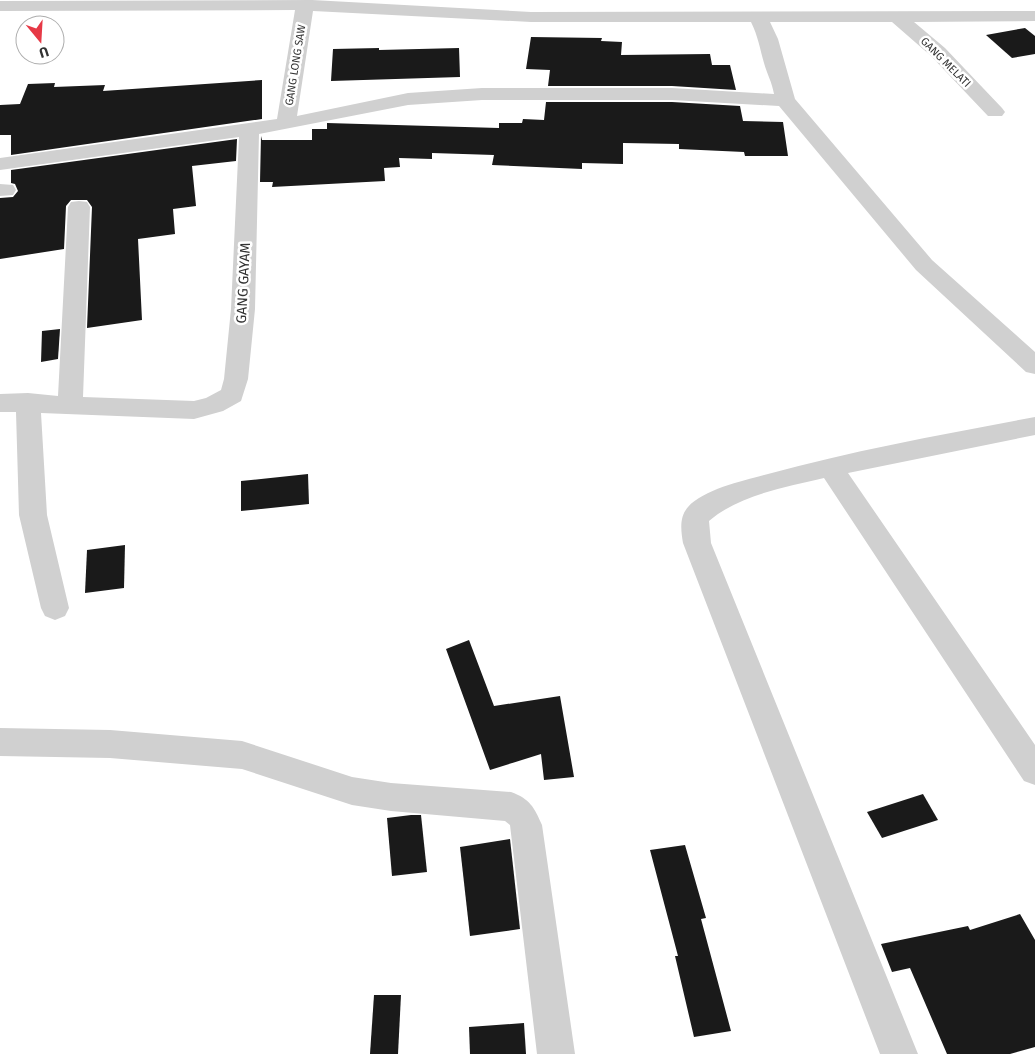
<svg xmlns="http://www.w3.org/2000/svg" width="1035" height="1054" font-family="'Fira Sans',sans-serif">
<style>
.building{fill:#1a1a1a}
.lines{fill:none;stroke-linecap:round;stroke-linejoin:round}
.minor{fill:#d0d0d0;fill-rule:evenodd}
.labels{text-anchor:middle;stroke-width:5;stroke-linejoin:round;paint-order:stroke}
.far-street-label{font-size:11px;fill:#333;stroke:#fff}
.street-label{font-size:14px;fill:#333;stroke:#fff}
</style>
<rect width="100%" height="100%" fill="#fff"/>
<g class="building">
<polygon points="1025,28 1035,36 1035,54 1012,58 986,35"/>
<polygon points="531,37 602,38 601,41 622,42 621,55 710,54 712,65 730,65 736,90 672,86 548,86 550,70 526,69"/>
<polygon points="379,48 379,50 459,48 460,77 331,81 333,49"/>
<polygon points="262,80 262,119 11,155 11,135 0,135 0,105 20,104 28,84 55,83 54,87 105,85 103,91"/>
<polygon points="546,102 672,102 740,106 743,121 783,122 788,156 745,156 744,152 679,149 679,144 623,143 623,164 582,163 582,169 492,165 494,155 432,153 432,159 399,158 400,167 384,168 385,181 272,187 273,182 260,182 261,136 262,140 312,140 312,129 327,129 327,123 499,128 499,123 522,123 523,119 544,120"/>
<polygon points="237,139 236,161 192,166 196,206 173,209 175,234 138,239 142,320 87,328 92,207 87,200 71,200 66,206 64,249 0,259 0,198 13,197 18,191 15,184 11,183 11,170"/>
<polygon points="60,329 58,359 41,362 42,331"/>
<polygon points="308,474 309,504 241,511 241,481"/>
<polygon points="125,545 124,588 85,593 87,550"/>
<polygon points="469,640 494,706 560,696 574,777 544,780 541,754 490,770 446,649"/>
<polygon points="923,794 938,820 882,838 867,812"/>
<polygon points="411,815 421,815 427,872 392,876 387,818"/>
<polygon points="510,839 520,929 470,936 460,847"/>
<polygon points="685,845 706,918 701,919 731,1031 694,1037 675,956 678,956 650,850"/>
<polygon points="1020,914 1035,940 1035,1047 1010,1054 947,1054 910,968 892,972 881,944 968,926 970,930"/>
<polygon points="374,995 401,995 398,1054 370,1054"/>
<polygon points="524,1023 526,1054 470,1054 469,1027"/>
</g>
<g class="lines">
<g class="minor">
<path d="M312,0L531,12L1035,11V21L914,22L945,48L1002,108L1005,112L1002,116H988L931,56L892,22H770L778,39L795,99L932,260L1035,352V374L1026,372L916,270L779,106L672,100H482L408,105L259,134L255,309L248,379L241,401L223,411L194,419L41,413L47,515L69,608L65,616L55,620L45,616L41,608L19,515L16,412H0V394L28,393L58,396L68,207L71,202L79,201L87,202L90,207L83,397L194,401L206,398L221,390L224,379L231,309L239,137L0,170V158L277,119L295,10L0,11V1ZM313,11L531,22H751C758,36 760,49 764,63C767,74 772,82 774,94L672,88H482L408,93L297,116Z"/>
<polygon points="0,184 13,185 16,190 13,195 0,196"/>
<path d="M1035,417V435L848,473L1035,745V785L1024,781L824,478C786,487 739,495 709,521L711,543L918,1054H880L683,543C681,531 679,517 688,507C704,489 746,480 768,474C855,450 945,434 1035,417Z"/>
<path d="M0,728L110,730L242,741L352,777L391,783L511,792C530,799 534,807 542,825L575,1054H537L510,825L505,821L391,811L352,805L242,769L110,758L0,756Z"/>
</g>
</g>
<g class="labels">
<g class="far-street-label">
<text transform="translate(946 62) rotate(45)" y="4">GANG MELATI</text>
<text transform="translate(295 65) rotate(-81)" y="4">GANG LONG SAW</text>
</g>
<g class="street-label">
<text transform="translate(243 283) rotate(-87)" y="5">GANG GAYAM</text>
</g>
</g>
<g transform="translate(40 40) rotate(162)"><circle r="24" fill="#ffffff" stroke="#adadad"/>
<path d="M0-4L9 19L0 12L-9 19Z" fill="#e63946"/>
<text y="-8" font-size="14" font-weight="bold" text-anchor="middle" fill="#333333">U</text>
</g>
</svg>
